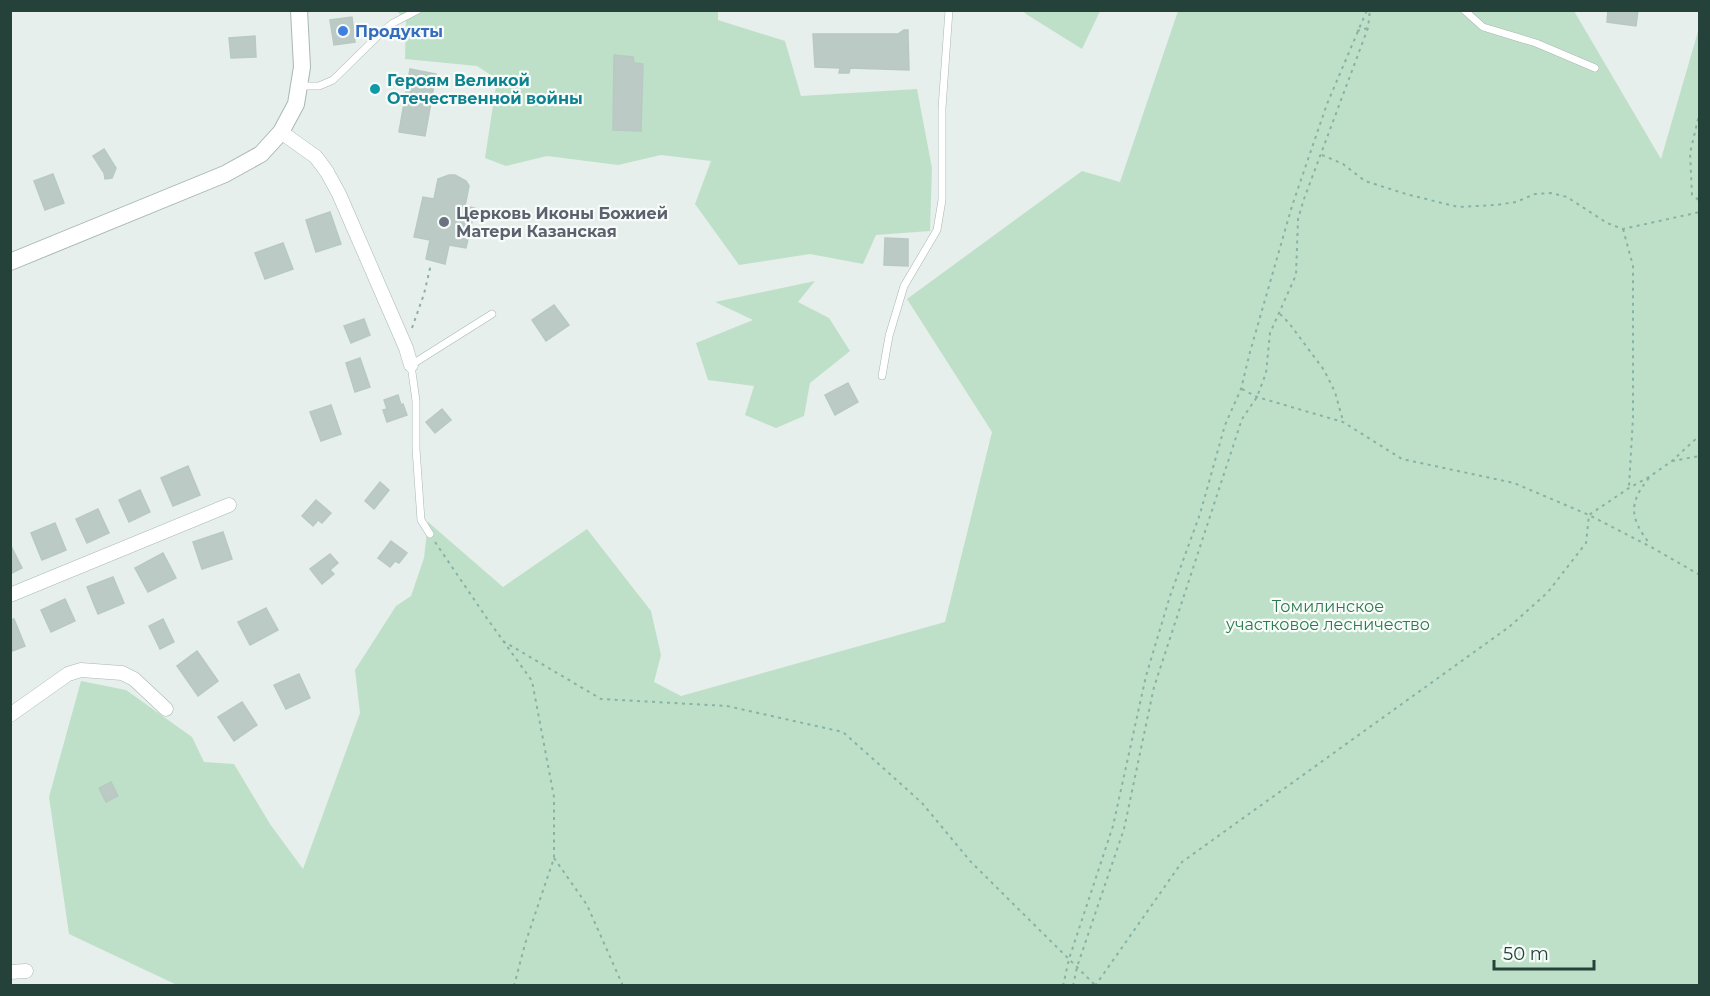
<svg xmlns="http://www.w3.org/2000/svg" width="1710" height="996" font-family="Montserrat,sans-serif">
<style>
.green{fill:#bfe0c8}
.building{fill:#bbcac4;stroke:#b8c9c2;stroke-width:1.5}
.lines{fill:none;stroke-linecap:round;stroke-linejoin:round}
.service-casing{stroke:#a8b8b2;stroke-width:8}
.minor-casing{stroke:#a8b8b2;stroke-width:15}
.tertiary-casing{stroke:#a8b8b2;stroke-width:18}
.path{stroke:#86b3a5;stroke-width:2;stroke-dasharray:3 4.5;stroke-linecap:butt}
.service{stroke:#fff;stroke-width:7}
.minor{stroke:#fff;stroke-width:14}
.tertiary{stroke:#fff;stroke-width:16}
.shop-dot{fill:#3f7fe0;stroke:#f7fbf9;stroke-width:2}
.culture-dot{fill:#0f9aa8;stroke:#f7fbf9;stroke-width:2}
.worship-dot{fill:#6b7280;stroke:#f7fbf9;stroke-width:2}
.labels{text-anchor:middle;stroke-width:4.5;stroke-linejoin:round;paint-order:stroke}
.shop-label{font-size:16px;font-weight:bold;fill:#366cbe;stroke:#f7fbf9;text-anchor:start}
.culture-label{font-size:16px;font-weight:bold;fill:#0d838f;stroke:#f7fbf9;text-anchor:start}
.worship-label{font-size:16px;font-weight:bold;fill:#5b616d;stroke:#f7fbf9;text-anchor:start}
.park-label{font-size:16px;fill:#2d7a4b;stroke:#f7fbf9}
</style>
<rect width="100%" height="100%" fill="#e6efeb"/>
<g class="green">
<polygon points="397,11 718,11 718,20 785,41 801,96 917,89 932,168 930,231 876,235 863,264 810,254 739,265 695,204 711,161 661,155 618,165 547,156 506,166 485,158 497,79 477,66 405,59 406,21"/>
<polygon points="1023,11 1100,11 1082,49 1026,14"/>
<polygon points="1178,11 1574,11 1661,159 1699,28 1699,985 177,985 69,934 49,797 81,681 126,690 192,737 204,762 234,764 270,824 303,869 360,713 355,670 396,606 411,596 424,558 428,522 503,587 587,529 651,611 661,655 654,682 681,696 945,622 992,432 907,299 1082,171 1120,182"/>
<polygon points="815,281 798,302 829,318 850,351 810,383 804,416 776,428 745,415 754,386 708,380 696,343 753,320 715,302"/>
</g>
<g class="building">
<polygon points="1608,10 1638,10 1636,26 1607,22"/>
<polygon points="352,17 355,42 334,45 330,20"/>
<polygon points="904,30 908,30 908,35 909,70 850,68 849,73 839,73 840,68 815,67 813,34 898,34"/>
<polygon points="255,36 256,57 231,58 229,38"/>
<polygon points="614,55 633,57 634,63 643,64 641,131 613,130"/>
<polygon points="410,69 436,74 425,136 399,132"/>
<polygon points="104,149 116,168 112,178 105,179 104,173 93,156"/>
<polygon points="53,174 64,203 45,210 34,181"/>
<polygon points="449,175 455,175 466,181 469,186 465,206 475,208 466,248 449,245 445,264 426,259 430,240 414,237 423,197 434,199 438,179"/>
<polygon points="330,212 341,244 316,252 306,220"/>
<polygon points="885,238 908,239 908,266 884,265"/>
<polygon points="283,243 293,269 265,279 255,253"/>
<polygon points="554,305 569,325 546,341 532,320"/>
<polygon points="364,319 370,335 351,343 344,326"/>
<polygon points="360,358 370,387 355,392 346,363"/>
<polygon points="848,383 858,402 835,415 825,395"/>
<polygon points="398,395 401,405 403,404 407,415 387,422 383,410 387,409 384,400"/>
<polygon points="331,405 341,434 321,441 310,412"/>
<polygon points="442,409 451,420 435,433 426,422"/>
<polygon points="188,466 200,495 173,506 161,478"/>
<polygon points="380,482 389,490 374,509 365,501"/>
<polygon points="140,490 150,512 129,522 119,500"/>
<polygon points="316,500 331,513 322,523 318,520 313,526 302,516"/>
<polygon points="98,509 109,533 87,543 76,519"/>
<polygon points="55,523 66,550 42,560 31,533"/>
<polygon points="223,532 232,559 202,569 193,542"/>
<polygon points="391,541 407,553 399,563 395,561 390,567 378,558"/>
<polygon points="10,544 22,568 10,574"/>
<polygon points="163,553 176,578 148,592 135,568"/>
<polygon points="330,554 338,563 330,570 334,574 322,584 310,569"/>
<polygon points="113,577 124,603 98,614 87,587"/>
<polygon points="65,599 75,621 51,632 41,610"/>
<polygon points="266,608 278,630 250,645 238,622"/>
<polygon points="14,619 25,646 10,652 10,620"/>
<polygon points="163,619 174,642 160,649 149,626"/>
<polygon points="197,651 218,681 198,696 177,666"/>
<polygon points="299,674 310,698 286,709 274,685"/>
<polygon points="242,702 257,725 234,741 218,717"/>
<polygon points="111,782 118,796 106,802 99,788"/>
</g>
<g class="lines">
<defs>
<g id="service">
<polyline points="1464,10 1483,27 1536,43 1595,68"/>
<polyline points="300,86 319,86 333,80 383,31 393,23 418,10"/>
<polyline points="882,376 889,336 904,286 937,230 942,200 942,108 949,10"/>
<polyline points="430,534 421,520 416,449 416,401 411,365 492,314"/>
</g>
<g id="minor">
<polyline points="281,132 316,157 327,172 339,194 406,348 411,365"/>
<polyline points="10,595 229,505"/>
<polyline points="10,715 68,674 81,670 122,673 134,679 166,709"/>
<polyline points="10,972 26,971"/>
</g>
<polyline id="tertiary" points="10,262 225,174 261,154 281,132 296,104 302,67 299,10"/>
</defs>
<use href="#service" class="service-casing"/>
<use href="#minor" class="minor-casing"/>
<use href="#tertiary" class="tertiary-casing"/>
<g class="path">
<polyline points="1357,31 1368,28"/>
<polyline points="1700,111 1690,153 1692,195 1700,201"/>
<polyline points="1322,155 1343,164 1365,181 1406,194 1458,207 1496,205 1516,202 1535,194 1551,193 1567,197 1607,223 1623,229 1700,212"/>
<polyline points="1623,229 1633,266 1633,418 1629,486"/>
<polyline points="1280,314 1289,323 1324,370 1335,392 1343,421"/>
<polyline points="412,328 424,294 431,264"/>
<polyline points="1242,389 1257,397 1343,422 1402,459 1514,483 1589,515 1651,547 1700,575"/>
<polyline points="1672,461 1700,456"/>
<path d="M1649,478C1628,503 1630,519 1650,544"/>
<polyline points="435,542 486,617 532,681 554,797 554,858 525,944 514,986"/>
<polyline points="503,641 601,699 727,706 843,732 922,803 971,862 1095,985"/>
<polyline points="554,858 587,905 623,986"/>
<polyline points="1063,986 1069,959 1113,826 1146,676 1170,596 1200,514 1225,425 1241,389 1250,352 1292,206 1327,104 1367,10"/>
<polyline points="1073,986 1077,967 1124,829 1154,687 1242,419 1257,397 1266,373 1270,333 1296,275 1298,219 1304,199 1368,28 1370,10"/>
<polyline points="1095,986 1182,862 1509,627 1548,592 1586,543 1589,515 1629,488 1649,477 1672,461 1700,435"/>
</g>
<use href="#service" class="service"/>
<use href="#minor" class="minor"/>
<use href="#tertiary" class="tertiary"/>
</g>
<circle class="shop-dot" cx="343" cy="31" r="6"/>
<circle class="culture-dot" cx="375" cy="89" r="6"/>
<circle class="worship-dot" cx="444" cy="222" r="6"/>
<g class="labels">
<g class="shop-label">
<text x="355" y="37">Продукты</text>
</g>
<g class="culture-label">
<text x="387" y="86">Героям Великой<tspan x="387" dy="18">Отечественной войны</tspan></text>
</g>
<g class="worship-label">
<text x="456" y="219">Церковь Иконы Божией<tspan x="456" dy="18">Матери Казанская</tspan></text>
</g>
<g class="park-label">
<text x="1328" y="612">Томилинское<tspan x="1328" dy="18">участковое лесничество</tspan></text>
</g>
</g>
<rect width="1710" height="996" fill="none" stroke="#24423a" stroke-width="24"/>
<path d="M1494 960v9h100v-9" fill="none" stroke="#24423a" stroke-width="3"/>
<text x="1503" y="960" font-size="18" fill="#24423a" stroke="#f7fbf9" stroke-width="4.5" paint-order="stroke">50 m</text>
</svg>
